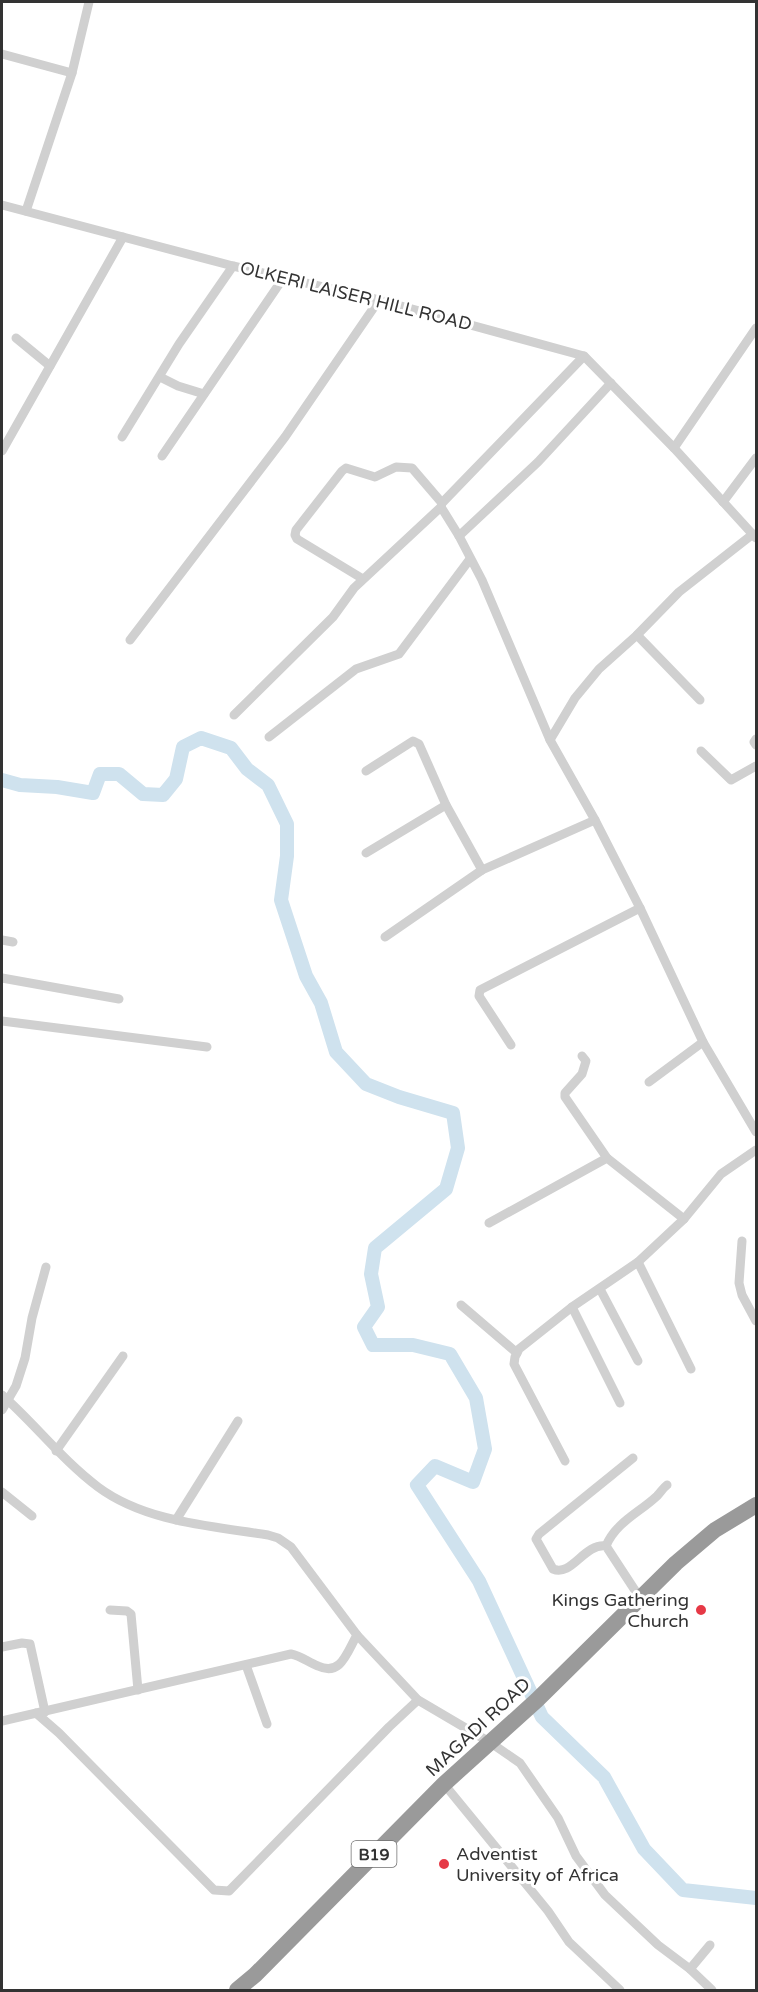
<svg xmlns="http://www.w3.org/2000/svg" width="758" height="1992" font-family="'Varela Round',sans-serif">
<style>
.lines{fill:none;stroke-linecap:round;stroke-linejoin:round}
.river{stroke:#cfe2ee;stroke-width:14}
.street{stroke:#d0d0d0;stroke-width:9}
.highway{stroke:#9a9a9a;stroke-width:16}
.poi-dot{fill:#e63946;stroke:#fff;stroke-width:2}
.labels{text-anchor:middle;stroke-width:6;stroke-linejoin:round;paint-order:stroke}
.shield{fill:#fff;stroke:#707070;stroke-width:1.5}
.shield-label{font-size:16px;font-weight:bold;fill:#333}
.street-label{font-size:18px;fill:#333;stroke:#fff}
.poi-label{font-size:18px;fill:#333;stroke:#fff;text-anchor:end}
</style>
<rect width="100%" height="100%" fill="#fff"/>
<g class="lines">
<polyline class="river" points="2,780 20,785 57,787 93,793 100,774 119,774 143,794 163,795 176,779 183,747 201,738 231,748 247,769 268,785 287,824 287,856 281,900 306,976 321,1003 336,1052 366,1084 399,1097 453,1113 458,1148 446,1189 375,1248 371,1274 378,1307 364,1327 373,1345 413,1345 450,1354 476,1398 485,1449 473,1482 435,1466 417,1485 479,1581 542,1717 604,1777 644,1849 683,1890 756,1898"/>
<g class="street">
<polyline points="2,54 72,73"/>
<polyline points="2,205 123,237"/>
<polyline points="26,211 72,73 89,2"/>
<polyline points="16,338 50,366"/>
<polyline points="160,377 178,386 204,394"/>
<polyline points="122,437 179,344 233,266"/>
<polyline points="674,448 756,328"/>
<polyline points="2,451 123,237 233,266 379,300 584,356 674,448 756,538"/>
<polyline points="162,456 284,277"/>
<polyline points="723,502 756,458"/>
<polyline points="441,507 459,536 482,580 550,740 595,820 640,908 703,1042 756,1132"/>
<polyline points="459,536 538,462 611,383"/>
<polyline points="363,579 297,539 295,535 296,530 342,471 346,468 375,477 396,467 412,468 442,503"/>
<polyline points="637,635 700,700"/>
<polyline points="130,640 285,437 379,300"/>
<polyline points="234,715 333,617 354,588 441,507 442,503 584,356"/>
<polyline points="269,737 356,669 399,654 470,559"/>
<polyline points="756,739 754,742 756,745"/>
<polyline points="550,740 575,698 599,669 637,635 679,592 753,534"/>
<polyline points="701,751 731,780 756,766"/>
<polyline points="366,771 413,741 419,744 446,805 482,870"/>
<polyline points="366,853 446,805"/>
<polyline points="385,937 482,870 595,820"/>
<polyline points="2,940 13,942"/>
<polyline points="2,978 119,999"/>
<polyline points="2,1021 207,1047"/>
<polyline points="511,1045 479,996 480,990 640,908"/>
<polyline points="582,1056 586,1061 582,1074 565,1093 565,1097 607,1158 684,1219"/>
<polyline points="649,1082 703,1042"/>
<polyline points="489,1223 607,1158"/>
<polyline points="742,1241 739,1283 742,1295 756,1321"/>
<polyline points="638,1262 691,1369"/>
<polyline points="600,1289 638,1361"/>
<polyline points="461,1305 517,1353"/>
<polyline points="572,1307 620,1403"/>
<path d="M2,1395C35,1424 62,1460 98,1487C145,1522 211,1526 268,1535L278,1538L291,1547L357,1635L418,1700L491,1743L520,1763L558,1818L576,1856L605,1895L658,1945L690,1969"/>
<polyline points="2,1410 16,1386 25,1358 32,1318 46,1267"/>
<polyline points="56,1451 123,1356"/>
<path d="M633,1458L539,1534L536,1539L553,1569C572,1577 584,1543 606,1546L640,1598"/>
<polyline points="565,1461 514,1364 515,1357 519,1349 572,1307 638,1262 684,1219 721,1174 756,1150"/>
<polyline points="2,1492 32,1516"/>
<polyline points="176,1520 238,1421"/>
<path d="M606,1546C616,1522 639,1513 657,1496C661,1492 663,1488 667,1485"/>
<polyline points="110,1610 127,1611 131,1614 138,1690"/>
<polyline points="2,1647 22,1643 30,1644 45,1712"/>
<polyline points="246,1665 267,1724"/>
<polyline points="36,1713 59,1733 214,1890 229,1891 389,1727 418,1700"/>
<path d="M2,1721L291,1654C301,1656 308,1662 318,1666C341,1677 347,1652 357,1635"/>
<polyline points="444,1784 548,1911 569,1942 620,1990"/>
<polyline points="710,1945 690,1969 712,1990"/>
</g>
<polyline class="highway" points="237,1990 255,1975 444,1784 537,1700 676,1563 715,1530 756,1505"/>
</g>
<g class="poi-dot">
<circle cx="701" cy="1610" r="6"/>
<circle cx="444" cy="1864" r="6"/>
</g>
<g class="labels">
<rect class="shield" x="351.5" y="1841" width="45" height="26" rx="4.5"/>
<g class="shield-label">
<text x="374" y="1860">B19</text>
</g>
<g class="street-label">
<text transform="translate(356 296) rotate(14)" y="6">OLKERI LAISER HILL ROAD</text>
<text transform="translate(478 1727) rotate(-43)" y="6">MAGADI ROAD</text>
</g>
<g class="poi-label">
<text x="689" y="1606">Kings Gathering<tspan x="689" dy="21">Church</tspan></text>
<text x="456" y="1860" text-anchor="start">Adventist<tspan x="456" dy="21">University of Africa</tspan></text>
</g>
</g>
<rect width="758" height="1992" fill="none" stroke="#333333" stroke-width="6"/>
</svg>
